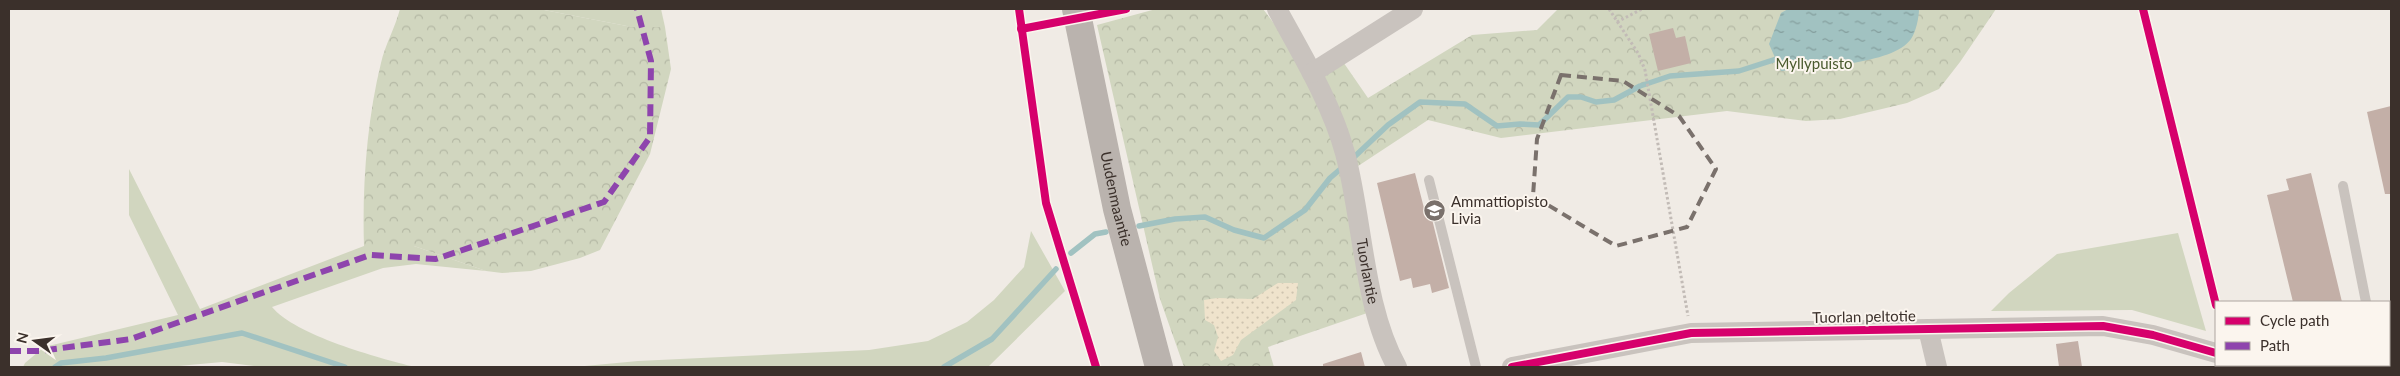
<svg xmlns="http://www.w3.org/2000/svg" width="2400" height="376" font-family="Lato,sans-serif">
<style>
.grass{fill:#d1d6bf}
.forest{fill:url(#forest-crowns)}
.sand{fill:url(#sand-dots)}
.water{fill:url(#water-ripples)}
.lines{fill:none;stroke-linecap:round;stroke-linejoin:round}
.stream{stroke:#a1c2c1;stroke-width:5.5}
.building{fill:#c3afa7}
.path{stroke:#c2bbb6;stroke-width:3;stroke-dasharray:2.5 2.5;stroke-linecap:butt}
.service{stroke:#c9c3be;stroke-width:10}
.minor{stroke:#c9c3be;stroke-width:20}
.secondary{stroke:#bab3ae;stroke-width:28}
.quiet{stroke:#8e44ad;stroke-width:6;stroke-dasharray:12 6;stroke-linecap:butt}
.cycleway-casing{stroke:#fbf5ee;stroke-width:11}
.cycleway{stroke:#d6006c;stroke-width:8}
.marked{fill:none;stroke:#7a716c;stroke-width:4;stroke-dasharray:10 6;stroke-linejoin:round}
.labels{text-anchor:middle;stroke-width:4;stroke-linejoin:round;paint-order:stroke}
.park-label{font-size:15px;fill:#4a5a2e;stroke:#fbf5ee}
.street-label{font-size:15px;fill:#3b302b;stroke:#fbf5ee}
.poi-label{font-size:15px;fill:#3b302b;stroke:#fbf5ee;text-anchor:start}
</style>
<defs>
<pattern id="forest-crowns" width="20" height="18" patternUnits="userSpaceOnUse" patternTransform="scale(1.25)"><rect width="20" height="18" fill="#d1d6bf"/><path d="M2 6a3 3 0 1 1 6 0M12 15a3 3 0 1 1 6 0" fill="none" stroke="#b4b8a4"/></pattern>
<pattern id="sand-dots" width="8" height="8" patternUnits="userSpaceOnUse" patternTransform="scale(1.25)"><rect width="8" height="8" fill="#efe3cc"/><path d="M2 2h.1M6 6h.1" fill="none" stroke="#cec3af" stroke-width="1.8" stroke-linecap="round"/></pattern>
<pattern id="water-ripples" width="26" height="14" patternUnits="userSpaceOnUse" patternTransform="scale(1.25)"><rect width="26" height="14" fill="#a1c2c1"/><path d="M2 4q2-2 4 0t4 0M15 11q2-2 4 0t4 0" fill="none" stroke="#849e9d"/></pattern>
</defs>
<rect width="100%" height="100%" fill="#f0ebe5"/>
<g class="grass">
<polygon points="539,9 661,9 665,27 632,27"/>
<path d="M129,169L200,309L364,246H414L486,271L416,264L383,268L272,307C295,335 378,358 415,367H263L222,362L168,367H23L25,363L44,347L178,315L129,215Z"/>
<polygon points="1031,231 1065,291 988,367 574,367 638,361 869,350 928,341 967,322 994,300 1024,267"/>
<polygon points="2178,233 2206,331 2132,310 1991,311 2009,293 2057,254"/>
</g>
<g class="forest">
<path d="M400,9H539L632,27H665L671,69L650,154L600,250L580,258L531,271L502,273L486,271L414,246H364C362,188 367,119 381,63C385,45 395,28 400,9Z"/>
<polygon points="1156,9 1263,9 1312,73 1339,56 1368,98 1472,35 1537,30 1558,9 1996,9 1960,62 1939,89 1907,103 1840,119 1806,121 1727,111 1501,138 1428,120 1349,172 1376,310 1268,347 1274,367 1184,367 1160,299 1097,25"/>
</g>
<polygon class="sand" points="1278,283 1298,283 1296,300 1241,340 1233,355 1221,361 1214,351 1218,337 1214,325 1205,320 1204,300 1217,298 1253,299"/>
<path class="water" d="M1788,9H1919C1919,17 1916,32 1911,39C1893,65 1812,67 1781,71L1769,44L1781,13Z"/>
<g class="lines">
<g class="stream">
<polyline points="1351,160 1388,125 1420,102 1465,104 1497,126 1520,124 1539,125 1568,97 1581,97 1596,102 1614,100 1640,86 1670,76 1739,71 1783,57"/>
<polyline points="1139,226 1175,219 1205,217 1234,230 1264,238 1305,210 1330,178 1344,166"/>
<polyline points="1071,253 1095,234 1106,232"/>
<polyline points="55,367 61,363 106,358 242,333 345,367"/>
<polyline points="944,367 992,339 1056,269"/>
</g>
</g>
<g class="building">
<polygon points="1673,28 1676,38 1685,36 1691,63 1658,71 1649,34"/>
<polygon points="2391,106 2391,194 2385,194 2367,112"/>
<polygon points="1415,173 1425,212 1430,211 1449,288 1432,293 1430,284 1413,288 1411,278 1400,281 1377,183"/>
<polygon points="2311,173 2342,302 2293,302 2267,195 2289,190 2286,179"/>
<polygon points="2078,341 2082,367 2059,367 2056,344"/>
<polygon points="1361,352 1365,367 1323,367 1323,364"/>
</g>
<g class="lines">
<g class="path">
<polyline points="1609,9 1638,53 1645,70 1688,316"/>
<polyline points="1617,22 1642,9"/>
</g>
<g class="service">
<polyline points="1429,180 1476,367"/>
<polyline points="2343,186 2366,302"/>
<polyline points="2389,354 2391,367"/>
</g>
<g class="minor">
<path id="s1" d="M1277,9C1302,55 1331,102 1345,153C1363,220 1363,306 1397,367"/>
<polyline points="1312,73 1413,9"/>
<polyline points="1928,329 1937,367"/>
<polyline points="2389,330 2391,330"/>
<polyline points="1512,367 1691,333 2103,326 2153,335 2216,353"/>
<polyline points="2257,367 2265,365"/>
</g>
<path class="secondary" id="s2" d="M1076,9L1117,209L1159,367"/>
<polyline class="quiet" points="9,351 39,351 131,339 370,255 436,259 604,202 650,137 651,61 637,9"/>
<defs>
<g id="cycleway">
<polyline points="1019,9 1046,203 1096,367"/>
<polyline points="2143,9 2216,305"/>
<polyline points="1021,29 1126,9"/>
<polyline points="1512,367 1691,333 2103,326 2153,335 2216,353"/>
</g>
</defs>
<use href="#cycleway" class="cycleway-casing"/>
<use href="#cycleway" class="cycleway"/>
</g>
<path class="marked" d="M1561,75L1623,81L1679,116L1716,169L1687,227L1616,246L1533,196L1537,139Z"/>
<defs>
<symbol id="school-disc" viewBox="-11 -11 22 22"><circle r="9.5" fill="#7a716c" stroke="#fbf5ee"/><path d="M0-5L7-2L0 1L-7-2ZM-4 1L0 2.5L4 1V4Q0 6-4 4Z" fill="#fff"/></symbol>
</defs>
<g fill-rule="evenodd">
<use href="#school-disc" x="1422" y="198" width="25" height="25"/>
</g>
<g class="labels">
<g class="park-label">
<text x="1814" y="69">Myllypuisto</text>
</g>
<g class="street-label">
<text dy="5" stroke="none"><textPath href="#s2" startOffset="194">Uudenmaantie</textPath></text>
<text dy="5" stroke="none"><textPath href="#s1" startOffset="280">Tuorlantie</textPath></text>
<text transform="translate(1864 317) rotate(-1)" y="5">Tuorlan peltotie</text>
</g>
<g class="poi-label">
<text x="1451" y="207">Ammattiopisto<tspan x="1451" dy="17">Livia</tspan></text>
</g>
</g>
<rect width="2400" height="376" fill="none" stroke="#3b302b" stroke-width="20"/>
<rect x="2215" y="301" width="175" height="65" fill="#fbf5ee" stroke="#aea6a0"/>
<rect x="2225" y="317" width="25" height="8" fill="#d6006c" stroke="#aea6a0"/>
<text x="2260" y="326" font-size="15" fill="#3b302b">Cycle path</text>
<rect x="2225" y="342" width="25" height="8" fill="#8e44ad" stroke="#aea6a0"/>
<text x="2260" y="351" font-size="15" fill="#3b302b">Path</text>
<g transform="translate(35 341) rotate(284)" stroke="#fbf5ee" stroke-width="4" paint-order="stroke">
<path d="M0-4L9 19L0 12L-9 19Z" fill="#3b302b"/>
<text y="-8" font-size="14" font-weight="bold" text-anchor="middle" fill="#3b302b">N</text>
</g>
</svg>
